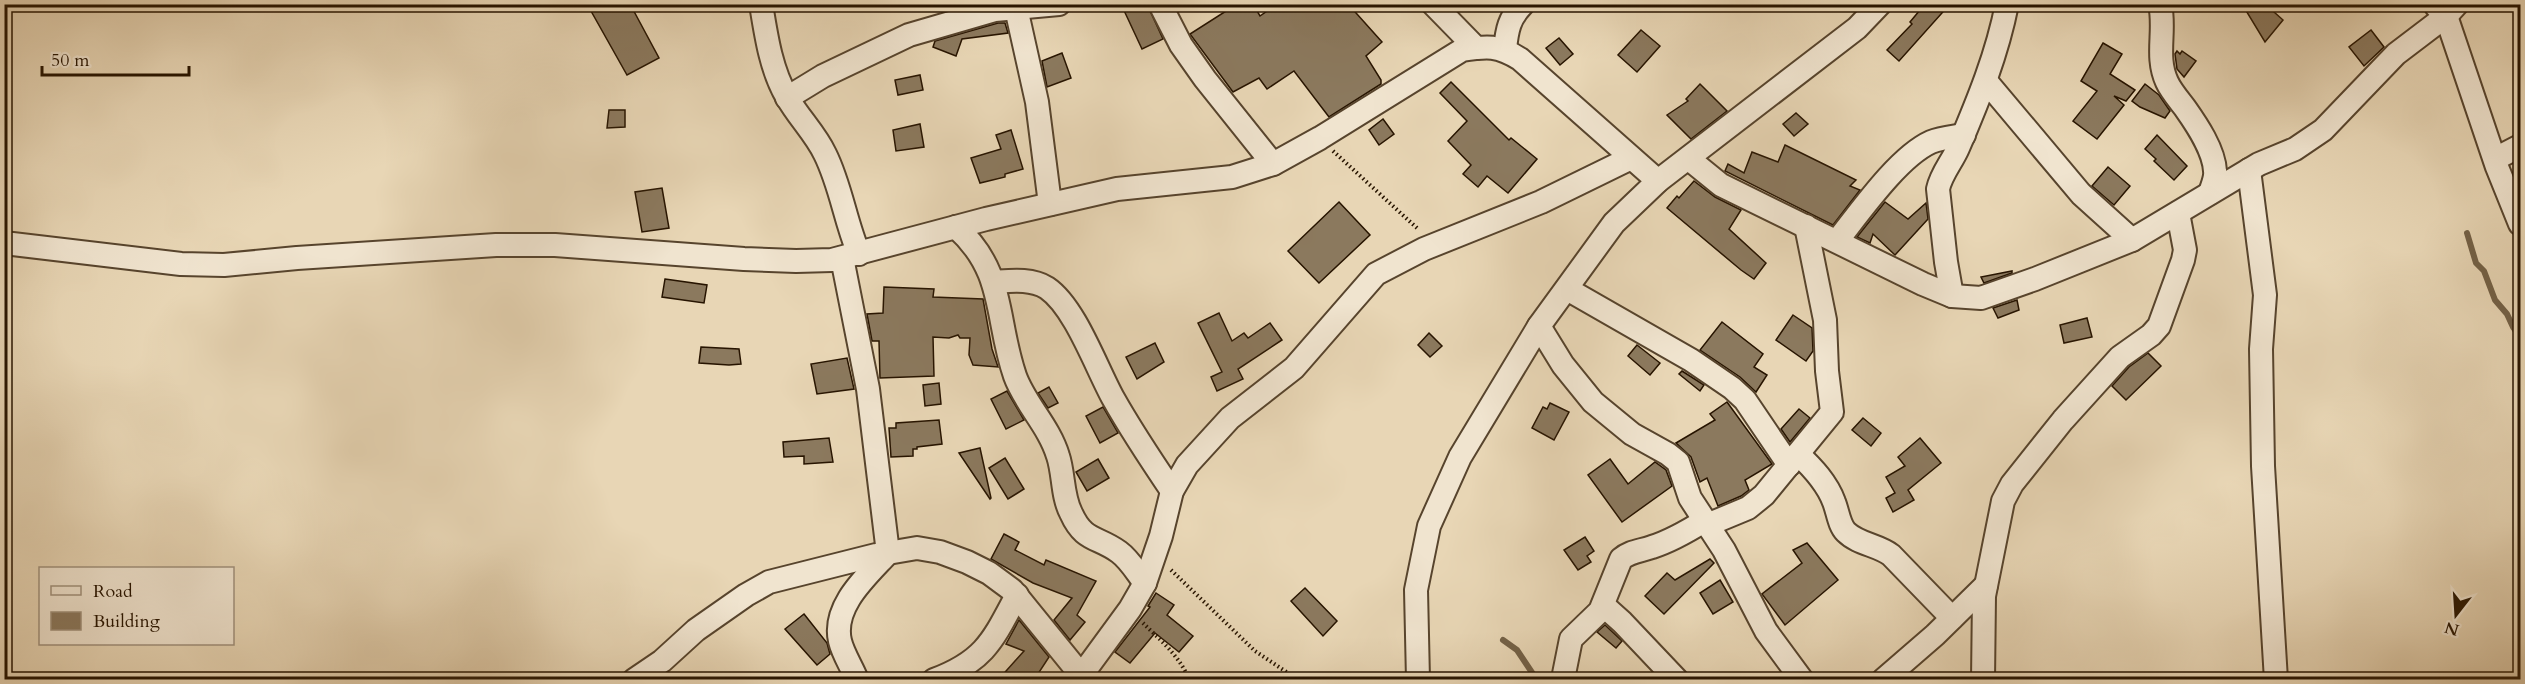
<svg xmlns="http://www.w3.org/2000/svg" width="2525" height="684" font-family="Cardo,serif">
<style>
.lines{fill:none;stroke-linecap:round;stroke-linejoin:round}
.stream{stroke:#736147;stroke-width:6}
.building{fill:#8b795e;stroke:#271400;stroke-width:1.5}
.minor-casing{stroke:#57442d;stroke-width:26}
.path{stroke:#271400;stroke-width:4;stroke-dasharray:1.5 3;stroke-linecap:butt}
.minor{stroke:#f0e4cf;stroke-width:22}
</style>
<rect width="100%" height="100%" fill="#e8d6b5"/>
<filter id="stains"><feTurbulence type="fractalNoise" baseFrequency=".00333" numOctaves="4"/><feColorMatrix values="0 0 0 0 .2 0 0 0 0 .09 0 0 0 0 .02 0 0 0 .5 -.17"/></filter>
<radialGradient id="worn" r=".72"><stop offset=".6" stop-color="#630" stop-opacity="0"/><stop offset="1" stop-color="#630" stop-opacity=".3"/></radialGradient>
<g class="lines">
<g class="stream">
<polyline points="2467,233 2476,263 2484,271 2495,300 2507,314 2513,327 2520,337"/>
<polyline points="1503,640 1517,650 1537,680"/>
</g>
</g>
<g class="building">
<polygon points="602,4 630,4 659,58 627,75 591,11"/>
<polygon points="1121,4 1147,4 1163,39 1142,49"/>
<polygon points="1237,4 1253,4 1260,16 1277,4 1348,4 1382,42 1366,56 1381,80 1381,84 1329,117 1294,71 1267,89 1259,78 1233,92 1190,34"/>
<polygon points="1925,4 1950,4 1899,61 1887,50 1912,24 1910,22"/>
<polygon points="2242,4 2265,4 2283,20 2265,42"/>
<polygon points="998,23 1005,23 1008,33 962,39 956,56 933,47 935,41"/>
<polygon points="1641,30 1660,46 1637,72 1618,55"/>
<polygon points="2371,30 2384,47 2364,66 2349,47"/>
<polygon points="1559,38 1573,54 1560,65 1546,48"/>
<polygon points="2103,43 2122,54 2110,74 2135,90 2126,101 2114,96 2124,105 2097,139 2073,121 2097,91 2081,81"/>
<polygon points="2177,51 2180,54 2182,51 2196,61 2184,77 2177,69 2175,54"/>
<polygon points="1062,53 1071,78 1047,87 1042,61"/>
<polygon points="920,75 923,90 898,95 895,80"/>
<polygon points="1451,82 1509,140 1511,138 1537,159 1508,193 1487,176 1478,187 1463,174 1471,165 1448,141 1467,121 1440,93"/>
<polygon points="1700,84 1727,111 1691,139 1667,115 1688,101 1686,99"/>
<polygon points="2145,84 2159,95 2170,111 2165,118 2140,107 2132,101"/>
<polygon points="609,110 625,110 625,127 607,128"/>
<polygon points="1796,113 1808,124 1794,136 1783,124"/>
<polygon points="1383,119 1394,134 1379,145 1369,130"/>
<polygon points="920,124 924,147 896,151 893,130"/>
<polygon points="1011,130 1023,169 1005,174 1005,177 980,183 971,158 1001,149 996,135"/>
<polygon points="2157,135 2187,166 2174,180 2154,161 2156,159 2145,149"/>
<polygon points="1785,145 1856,180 1850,186 1860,190 1833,225 1725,171 1728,164 1744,173 1752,152 1778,162"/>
<polygon points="2108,167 2130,186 2114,205 2092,186"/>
<polygon points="1694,181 1715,197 1741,210 1729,229 1766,263 1754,279 1741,270 1667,208 1677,196 1679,198"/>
<polygon points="662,188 669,228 642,232 635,192"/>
<polygon points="1339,202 1370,235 1319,283 1288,251"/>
<polygon points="1885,202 1908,219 1926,203 1928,219 1895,255 1873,234 1870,243 1857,237"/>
<polygon points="2012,271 2012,273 1984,283 1981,277"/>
<polygon points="665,279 707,285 704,303 662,297"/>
<polygon points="884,287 934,289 933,297 983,299 992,349 998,367 973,365 969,355 970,338 960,338 958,335 949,338 933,337 934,376 880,378 879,341 872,341 867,314 883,313"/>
<polygon points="2017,300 2019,310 1998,318 1993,308"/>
<polygon points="1219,313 1232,341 1244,333 1248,338 1270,323 1282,340 1238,369 1243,379 1217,391 1211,377 1222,372 1198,323"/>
<polygon points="1793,315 1812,328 1813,351 1806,361 1776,340"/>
<polygon points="2087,318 2092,337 2064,343 2060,325"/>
<polygon points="1722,322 1763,354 1754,367 1767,375 1756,392 1740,377 1700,350"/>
<polygon points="1429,333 1442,346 1430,357 1418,345"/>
<polygon points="1155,343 1164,362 1137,379 1126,357"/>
<polygon points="1637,345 1660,363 1650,375 1628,356"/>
<polygon points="701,347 739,349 741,364 729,365 699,363"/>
<polygon points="2148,353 2161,366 2126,400 2112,386 2129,367"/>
<polygon points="847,358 854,389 817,394 811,364"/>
<polygon points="1682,371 1704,385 1700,391 1679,374"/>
<polygon points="939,383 941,404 925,406 923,385"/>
<polygon points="1049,387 1058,403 1048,408 1038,393"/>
<polygon points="1007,391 1024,420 1006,429 991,399"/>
<polygon points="1727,402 1772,464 1745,480 1749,490 1741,496 1718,506 1707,478 1700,482 1691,457 1676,443 1715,420 1710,414"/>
<polygon points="1550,403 1569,412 1554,440 1532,428 1543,407 1547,409"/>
<polygon points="1103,407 1118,433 1100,443 1086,416"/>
<polygon points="1799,409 1810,418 1790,442 1781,429"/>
<polygon points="1863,418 1881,433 1871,446 1852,430"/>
<polygon points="939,420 942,444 917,447 917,449 913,449 913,456 891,457 889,428 896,428 896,423"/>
<polygon points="829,438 833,462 804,464 804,456 784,457 783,442"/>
<polygon points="1920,438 1941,463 1908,490 1914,500 1893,512 1886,498 1895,493 1886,477 1905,466 1898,457"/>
<polygon points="980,448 991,498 990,499 959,453"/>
<polygon points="1005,458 1024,489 1008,499 989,468"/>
<polygon points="1098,459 1109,478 1087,491 1076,472"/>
<polygon points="1610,459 1628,484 1655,462 1666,470 1672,486 1622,522 1588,475"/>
<polygon points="1004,534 1019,542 1015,550 1044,565 1046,560 1096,581 1077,615 1085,622 1070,640 1054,620 1072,598 1033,583 991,559"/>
<polygon points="1585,537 1594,551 1587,556 1591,562 1578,570 1564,550"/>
<polygon points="1807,543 1838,580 1785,625 1762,594 1802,563 1793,550"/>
<polygon points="1710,559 1714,563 1664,614 1645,596 1667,573 1675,580"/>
<polygon points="1720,580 1733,602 1713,614 1700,593"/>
<polygon points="1305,588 1337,621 1323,636 1291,601"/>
<polygon points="1156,593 1174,605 1167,615 1193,636 1179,652 1155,633 1130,663 1115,652 1150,607 1148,606"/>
<polygon points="804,614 827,643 830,654 817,665 785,629"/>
<polygon points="1019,620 1049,657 1034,680 998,680 1024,651 1006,644"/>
<polygon points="1605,625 1622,641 1616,648 1597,632"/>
</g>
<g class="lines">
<defs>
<g id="minor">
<path d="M761,4C766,35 771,70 787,97C798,117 815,133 825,154C841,186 845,221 859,254"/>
<polyline points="1160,4 1181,45 1205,79 1273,164"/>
<polyline points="1433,4 1476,48"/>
<path d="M2160,4C2166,31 2155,56 2167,82C2171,91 2179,100 2185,108C2197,125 2214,150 2215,171C2216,178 2212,186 2210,193"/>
<polyline points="2436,6 2446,16 2497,167 2520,224"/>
<polyline points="1016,8 1037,102 1050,204"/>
<path d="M1505,49C1507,30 1509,18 1523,4"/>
<polyline points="1986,81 2081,194 2132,240"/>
<polyline points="787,98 823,76 909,35 995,10 1059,4"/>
<polyline points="1689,159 1721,185 1923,284 1952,296 1981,298 2035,279 2132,240 2259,164 2295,149 2323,130 2396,54 2446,16 2457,4"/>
<polyline points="2495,159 2520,146"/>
<polyline points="2249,170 2265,295 2261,349 2263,466 2276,680"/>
<path d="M956,227C1006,272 995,318 1015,376C1025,404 1049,426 1058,456C1064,474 1062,496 1071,513C1084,542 1097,536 1119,552C1130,560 1137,573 1145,583"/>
<path d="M1837,241C1860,212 1898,157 1931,142C1941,138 1953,137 1964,135"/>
<path d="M4,243L181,264L224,265L297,258L496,245H555L744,259L796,261L832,260L986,219L1117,189L1232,177L1273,164L1320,138L1462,50C1487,46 1498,45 1520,59L1658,181"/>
<path d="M842,258L868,389L888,553C867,576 832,606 840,641C843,654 852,667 857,680"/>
<path d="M993,282C1010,281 1031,278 1047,288C1075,307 1096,367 1113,398C1131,430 1151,460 1172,491"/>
<polyline points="1567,289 1691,360 1732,388 1745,400 1789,465"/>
<path d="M1952,296L1946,262L1938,189C1941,174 1952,162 1958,148C1978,101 1997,55 2007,4"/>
<polyline points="1539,326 1563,365 1593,402 1632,434 1668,454 1678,462 1690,498 1724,550 1766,631 1802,680"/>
<path d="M1798,454C1813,468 1827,483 1834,502C1838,512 1839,525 1846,532C1858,544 1878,545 1891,555L1952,618"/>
<polyline points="1707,525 1748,508 1764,495 1832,412 1827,371 1825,320 1806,226"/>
<polyline points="1603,605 1622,622 1677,680"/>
<path d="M1563,679L1571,639L1600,611L1621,559C1630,551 1641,551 1652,547C1671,541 1688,531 1704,521"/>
<polyline points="634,680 662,661 696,630 746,595 769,582 876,555 917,548 940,552 967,562 989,573 1012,590 1081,675"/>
<path d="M934,680C985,661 993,640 1017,595"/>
<polyline points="1078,680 1130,609 1145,583 1161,536 1172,491 1187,465 1230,418 1294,368 1376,274 1424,249 1541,202 1631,158"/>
<polyline points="1418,680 1416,590 1429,526 1460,457 1539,326 1614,223 1658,181 1857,28 1880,4"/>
<polyline points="1883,680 1935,635 1986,585"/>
<polyline points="1983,680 1984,596 2003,501 2012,484 2063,420 2120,357 2151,335 2159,326 2183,260 2185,250 2178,213"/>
</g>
</defs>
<use href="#minor" class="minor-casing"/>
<g class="path">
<polyline points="1333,151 1418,229"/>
<polyline points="1171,570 1255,651 1291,675 1294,680"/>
<path d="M1143,623C1159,639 1181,657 1189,680"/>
</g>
<use href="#minor" class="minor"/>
</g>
<rect width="2525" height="684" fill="none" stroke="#e8d6b5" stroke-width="24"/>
<rect x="6" y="6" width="2513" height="672" fill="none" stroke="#271400" stroke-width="3"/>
<rect x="12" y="12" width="2501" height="660" fill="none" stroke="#271400" stroke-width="1.5"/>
<rect x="39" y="567" width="195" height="78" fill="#f0e4cf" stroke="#a0917c" stroke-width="1.5"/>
<rect x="51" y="586" width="30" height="9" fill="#f0e4cf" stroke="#a0917c" stroke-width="1.5"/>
<text x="93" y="597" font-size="18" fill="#271400">Road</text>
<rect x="51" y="612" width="30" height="18" fill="#8b795e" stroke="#a0917c" stroke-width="1.5"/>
<text x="93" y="627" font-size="18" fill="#271400">Building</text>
<g transform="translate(2456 615) rotate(197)" stroke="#f0e4cf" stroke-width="4.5" paint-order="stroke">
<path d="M0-4.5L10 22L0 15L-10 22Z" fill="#271400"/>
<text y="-9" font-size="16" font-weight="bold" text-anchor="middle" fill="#271400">N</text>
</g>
<path d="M42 66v9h147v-9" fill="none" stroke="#271400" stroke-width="3"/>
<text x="51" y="66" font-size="18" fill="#271400" stroke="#f0e4cf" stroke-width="4.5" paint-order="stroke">50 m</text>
<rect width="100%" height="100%" filter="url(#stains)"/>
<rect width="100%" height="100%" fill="url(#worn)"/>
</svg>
